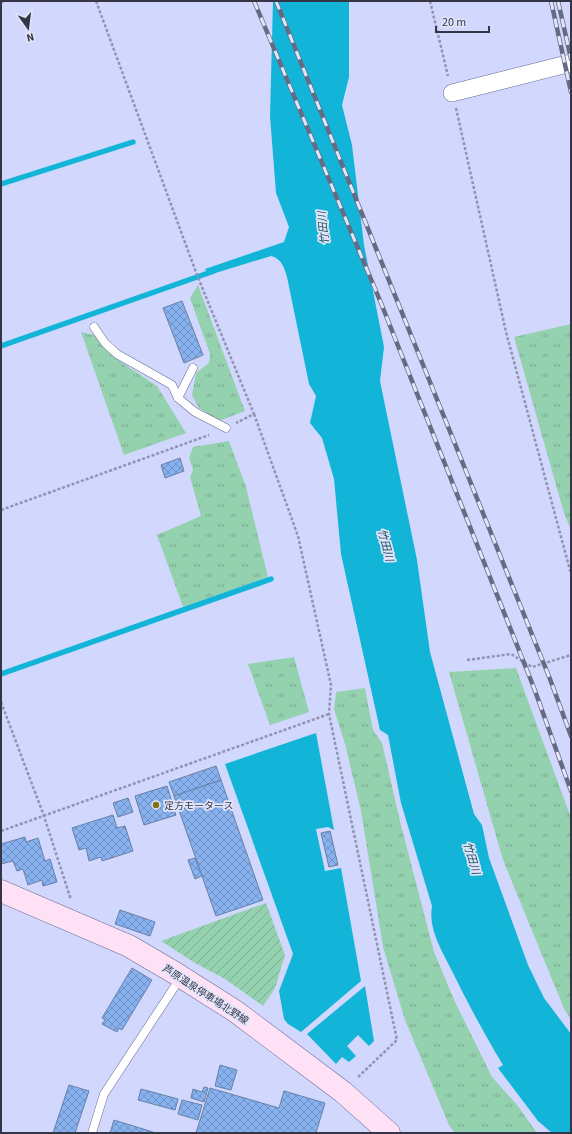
<svg xmlns="http://www.w3.org/2000/svg" width="572" height="1134" font-family="'Source Sans 3','Noto Sans JP',sans-serif">
<style>
.grass{fill:url(#grass-tufts)}
.garden{fill:url(#garden-furrows)}
.water{fill:#12b5d8}
.lines{fill:none;stroke-linecap:round;stroke-linejoin:round}
.stream{stroke:#12b5d8;stroke-width:5.5}
.building{fill:url(#building-cross-hatch);stroke:#6780a6}
.lane-casing{stroke:#666a94;stroke-width:9}
.street-casing{stroke:#666a94;stroke-width:18}
.secondary-casing{stroke:#666a94;stroke-width:23}
.path{stroke:#9094b2;stroke-width:2.5;stroke-dasharray:3 2;stroke-linecap:butt}
.lane{stroke:#fff;stroke-width:8}
.street{stroke:#fff;stroke-width:17}
.secondary{stroke:#fee1f5;stroke-width:22}
.rail-casing{stroke:#676a83;stroke-width:4.5}
.rail{stroke:#e2e5f9;stroke-width:3;stroke-dasharray:9;stroke-linecap:butt}
.poi-dot{fill:#817213;stroke:#e2e5f9;stroke-width:1.5}
.labels{text-anchor:middle;stroke-width:3.5;stroke-linejoin:round;paint-order:stroke}
.poi-label{font-size:10px;fill:#343648;stroke:#e2e5f9;text-anchor:start}
.street-label{font-size:10px;fill:#343648;stroke:#e2e5f9}
.water-label{font-size:11px;font-style:italic;fill:#185161;stroke:#e2e5f9}
</style>
<defs>
<pattern id="grass-tufts" width="24" height="20" patternUnits="userSpaceOnUse"><rect width="24" height="20" fill="#94d2af"/><path d="M3 7l-1-3M5 7V3M7 7l1-3M15 17l-1-3M17 17v-4M19 17l1-3" fill="none" stroke="#7aab90"/></pattern>
<pattern id="garden-furrows" width="10" height="10" patternUnits="userSpaceOnUse"><rect width="10" height="10" fill="#94d2af"/><path d="M-1 1l2-2M0 10L10 0M9 11l2-2" fill="none" stroke="#7aab90"/></pattern>
<pattern id="building-cross-hatch" width="8" height="8" patternUnits="userSpaceOnUse"><rect width="8" height="8" fill="#88b1f0"/><path d="M0 0l8 8M0 8l8-8" fill="none" stroke="#7091c4"/></pattern>
</defs>
<rect width="100%" height="100%" fill="#d2d7fd"/>
<g class="grass">
<polygon points="198,285 245,411 219,421 199,408 192,395 196,373 209,363 210,354 190,298"/>
<polygon points="571,324 571,530 564,513 514,337"/>
<polygon points="81,332 94,335 112,356 157,386 186,433 124,455"/>
<polygon points="229,441 246,487 268,577 183,607 157,535 201,516 190,477 193,470 189,458 193,447"/>
<polygon points="294,657 309,712 270,725 248,664"/>
<polygon points="516,668 571,818 571,1019 565,1011 503,860 449,672"/>
<polygon points="365,688 373,730 382,743 400,821 434,952 455,1002 492,1077 518,1106 537,1133 455,1133 449,1125 405,1020 383,947 361,811 345,744 334,709 336,692"/>
</g>
<polygon class="garden" points="266,903 285,955 275,988 263,1006 225,979 195,963 161,941"/>
<g class="water">
<path d="M273,1H349V77L342,105L352,145L364,245L384,347L380,381L417,560L430,652L474,814L482,825L489,858L528,965L544,998L571,1034V1133H552L538,1121L498,1068L503,1065C485,1035 468,1004 453,973C443,952 428,931 432,906L401,803L388,735L380,730L341,554L334,479L322,438L310,423L316,396L309,384L287,277C284,267 282,259 271,256L209,275L205,269L284,242L289,227L276,193L270,116Z"/>
<polygon points="316,733 334,830 328,827 316,829 325,871 341,868 361,981 301,1032 288,1024 284,1019 279,991 293,954 225,764"/>
<polygon points="365,986 374,1041 369,1046 358,1035 347,1046 356,1056 349,1062 342,1057 336,1064 307,1034"/>
</g>
<g class="lines">
<g class="stream">
<polyline points="1,184 133,142"/>
<polyline points="1,346 214,271"/>
<polyline points="1,674 271,579"/>
</g>
</g>
<g class="building">
<polygon points="182,301 203,355 184,363 163,308"/>
<polygon points="180,458 184,471 165,478 161,465"/>
<polygon points="216,766 221,780 174,796 169,782"/>
<polygon points="221,780 263,900 216,916 174,796"/>
<polygon points="167,786 176,815 144,825 135,796"/>
<polygon points="128,798 133,812 118,817 113,803"/>
<polygon points="113,815 117,828 125,826 133,851 102,861 101,857 89,861 86,848 79,850 72,828"/>
<polygon points="330,831 338,865 329,867 321,833"/>
<polygon points="25,837 26,842 38,838 45,861 50,859 57,882 43,886 42,880 28,885 23,869 17,871 13,861 1,864 1,844"/>
<polygon points="195,858 202,876 195,879 188,860"/>
<polygon points="120,910 155,922 150,936 115,924"/>
<polygon points="132,968 152,980 122,1030 119,1028 117,1032 102,1024 105,1020 102,1018"/>
<polygon points="220,1065 237,1070 231,1090 215,1086"/>
<polygon points="69,1085 89,1091 75,1133 53,1133"/>
<polygon points="204,1087 208,1088 204,1102 191,1098 193,1089 202,1092"/>
<polygon points="210,1088 279,1108 284,1091 325,1103 316,1133 196,1133"/>
<polygon points="141,1089 178,1099 175,1110 138,1100"/>
<polygon points="182,1100 202,1105 198,1120 178,1114"/>
<polygon points="114,1120 156,1133 110,1133"/>
</g>
<g class="lines">
<defs>
<g id="lane">
<polyline points="94,327 105,343 117,354 172,385 178,398 195,412 226,428"/>
<polyline points="178,398 193,368"/>
<polyline points="92,1133 104,1094 181,977"/>
</g>
<polyline id="street" points="452,93 571,63"/>
<polyline id="secondary" points="1,891 129,946 175,973 235,1011 343,1092 389,1133"/>
</defs>
<use href="#lane" class="lane-casing"/>
<use href="#street" class="street-casing"/>
<use href="#secondary" class="secondary-casing"/>
<g class="path">
<polyline points="96,1 197,275 254,414 236,423"/>
<polyline points="430,1 448,76"/>
<polyline points="1,2 5,1"/>
<polyline points="456,108 506,332 571,574"/>
<polyline points="254,414 298,536 331,685 329,714 397,1040 357,1078"/>
<polyline points="1,510 209,435"/>
<polyline points="467,660 511,654 532,667 571,655"/>
<polyline points="1,702 44,816 71,900"/>
<polyline points="1,831 329,714"/>
</g>
<use href="#lane" class="lane"/>
<use href="#street" class="street"/>
<use href="#secondary" class="secondary"/>
<defs>
<g id="rail">
<polyline points="254,1 381,303 534,688 571,791"/>
<polyline points="276,1 550,679 571,736"/>
<polyline points="551,1 571,92"/>
<polyline points="558,1 571,59"/>
</g>
</defs>
<use href="#rail" class="rail-casing"/>
<use href="#rail" class="rail"/>
</g>
<circle class="poi-dot" cx="156" cy="805" r="4"/>
<g class="labels">
<g class="poi-label">
<text x="164" y="809">定方モータース</text>
</g>
<g class="street-label">
<text transform="translate(206 994) rotate(33)" y="4">芦原温泉停車場北野線</text>
</g>
<g class="water-label">
<text transform="translate(323 228) rotate(-96)" y="4">竹田川</text>
<text transform="translate(386 545) rotate(75)" y="4">竹田川</text>
<text transform="translate(472 858) rotate(74)" y="4">竹田川</text>
</g>
</g>
<rect width="572" height="1134" fill="none" stroke="#343648" stroke-width="4"/>
<g transform="translate(28 28) rotate(166)" stroke="#e2e5f9" stroke-width="3" paint-order="stroke">
<path d="M0-3L7 15L0 10L-7 15Z" fill="#343648"/>
<text y="-6" font-size="11" font-weight="bold" text-anchor="middle" fill="#343648">N</text>
</g>
<path d="M436 26v6h53v-6" fill="none" stroke="#343648" stroke-width="2"/>
<text x="442" y="26" font-size="12" fill="#343648" stroke="#e2e5f9" stroke-width="3" paint-order="stroke">20 m</text>
</svg>
